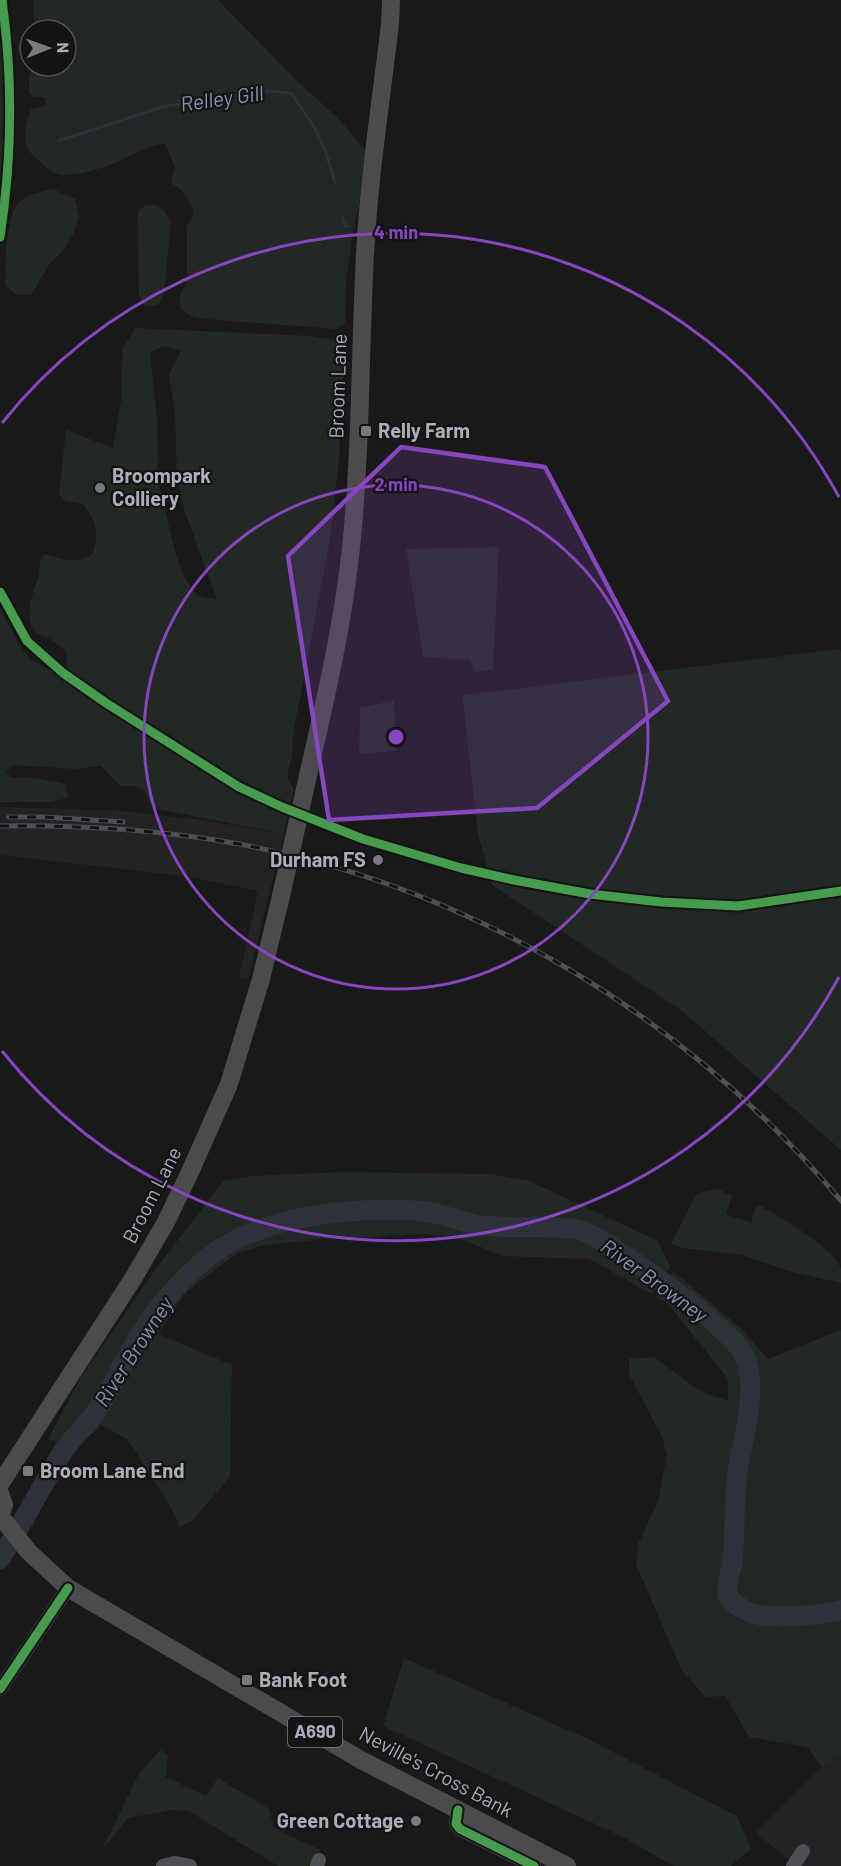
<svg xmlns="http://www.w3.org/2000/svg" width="841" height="1866" font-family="Barlow,sans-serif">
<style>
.built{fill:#232325}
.green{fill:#222823;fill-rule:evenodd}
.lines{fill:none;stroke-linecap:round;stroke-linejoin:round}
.stream{stroke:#2d323a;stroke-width:3}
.river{stroke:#2d323a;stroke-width:20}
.minor{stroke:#4e4f52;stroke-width:14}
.major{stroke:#4b4b4e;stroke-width:18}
.rail-casing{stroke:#4e4f52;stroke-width:5}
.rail{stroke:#141315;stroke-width:3;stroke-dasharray:9;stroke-linecap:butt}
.major-bridge{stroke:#4b4b4e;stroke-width:18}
.cycleway-casing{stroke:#141315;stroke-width:13}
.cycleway{stroke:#469c4c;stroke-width:9}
.marked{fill:#8546be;fill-opacity:0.2;stroke:#8546be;stroke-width:4.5;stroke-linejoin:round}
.ring{fill:none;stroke:#8546be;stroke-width:3}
.poi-dot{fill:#797981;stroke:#141315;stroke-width:2}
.labels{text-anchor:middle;stroke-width:4.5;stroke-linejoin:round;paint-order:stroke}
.shield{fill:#141315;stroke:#7e7f88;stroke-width:1.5}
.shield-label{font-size:18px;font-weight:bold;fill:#acadb9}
.street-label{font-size:20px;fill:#acadb9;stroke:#141315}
.poi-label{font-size:20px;font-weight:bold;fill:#acadb9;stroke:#141315;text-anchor:start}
.water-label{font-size:21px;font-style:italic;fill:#8694b1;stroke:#141315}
.centre{fill:#8546be;stroke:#141315;stroke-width:3}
.ring-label{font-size:18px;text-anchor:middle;font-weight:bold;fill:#8546be;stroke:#141315;stroke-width:4.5;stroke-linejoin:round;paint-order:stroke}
</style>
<rect width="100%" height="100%" fill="#191919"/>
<g class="built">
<polygon points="0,807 112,810 202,820 284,834 248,979 239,977 258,891 184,876 0,855"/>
<polygon points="841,1756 841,1866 797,1866 756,1833 822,1767"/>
</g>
<g class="green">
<path d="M34,0H218L300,84L337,117L365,150L359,205L355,220L346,280L345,324L336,329L204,319L191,316L181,309L179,296L186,284L187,271V225L192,219L193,208L181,190L171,183L175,167L165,144C151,144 139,152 126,158C112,165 73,179 58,174C49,172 42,163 35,157C21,147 24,124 31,110L46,105L44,97H34L29,93V78L33,66H66V30H34Z"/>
<path d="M0,32C7,88 7,154 0,210Z"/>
<path d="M53,189L75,199L79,218L72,237L62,252L50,263L31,295H17L6,286C4,269 6,217 18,203C26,195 43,191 53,189Z"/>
<polygon points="147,205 156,205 164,210 171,222 164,295 159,304 151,306 144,305 139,296 138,210"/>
<path d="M135,328L312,336L345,341L339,458L330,540L293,735L292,756L287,777L294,789L284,834L158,809L149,803L145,791L135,786H120L101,766L75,769L14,765L6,771L12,778L28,777L66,784L68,798L51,802H0V608L19,644L30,659L59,675C68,667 68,663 66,651L48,638L33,631C26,610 30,601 37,581C42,570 36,567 44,554C63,559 77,566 93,553C99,530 97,524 83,504L65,501L59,494L66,430L113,448L121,400L123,348ZM163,346L181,351L169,374L175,414L177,478L184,509L217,600L197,596L185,578L176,555L158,481L157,419L150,353Z"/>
<polygon points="499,547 493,670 474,672 470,660 423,657 406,549"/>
<polygon points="840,649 841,653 841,1150 681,1010 492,885 478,834 463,702 463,695"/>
<polygon points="394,700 397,751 359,754 360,708"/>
<polygon points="341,1172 489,1174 527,1180 658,1241 670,1267 652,1294 589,1259 503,1256 461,1239 430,1234 334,1238 264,1245 236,1254 185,1293 158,1334 232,1365 230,1477 192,1521 180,1527 168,1502 127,1439 101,1425 95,1432 62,1443 48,1439 83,1374 155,1270 223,1181 253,1176"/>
<path d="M718,1189L732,1196L726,1214L751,1223L755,1209L759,1205C778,1216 835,1248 841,1269C841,1273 841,1279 841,1283L789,1271L742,1255L682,1248L671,1244L697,1193Z"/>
<polygon points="673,1271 742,1329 768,1359 841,1330 841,1756 822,1767 807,1747 749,1737 725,1696 706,1697 682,1671 636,1564 638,1544 658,1501 667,1455 662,1437 629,1374 629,1359 654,1357 700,1391 728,1401 728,1379 669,1305 656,1297"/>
<polygon points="404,1658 586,1738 737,1816 751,1849 731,1866 673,1866 623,1837 383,1726"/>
<polygon points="160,1750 168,1755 166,1777 206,1796 218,1778 269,1809 274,1828 320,1850 312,1866 278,1866 189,1811 172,1810 128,1818 102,1850 138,1775"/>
</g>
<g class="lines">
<g class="stream">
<polyline points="58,141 162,107 268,91 291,93 315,128 326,153 335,182"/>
<polyline points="343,218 345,226 350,226"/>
</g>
<path class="river" d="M0,1559C23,1524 41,1486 64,1450C74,1436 88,1424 98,1409C109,1393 117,1374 127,1357C146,1321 174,1285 206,1259C259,1215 355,1206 422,1211C444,1213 465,1225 486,1226C511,1228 535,1226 560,1228C566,1229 574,1228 579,1230C608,1238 729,1327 743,1353C761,1387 741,1441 737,1477C734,1504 735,1530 733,1557C733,1569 724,1585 728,1596C732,1604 747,1612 755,1614C771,1619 824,1615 841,1610"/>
<g class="minor">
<polyline points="0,1689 68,1588"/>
<polyline points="458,1810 456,1824 460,1829 534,1866"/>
<polyline points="163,1866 174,1863 190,1866"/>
<polyline points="317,1866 319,1860"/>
<polyline points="793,1866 803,1851"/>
</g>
<g class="major">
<path d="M309,771C326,697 343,624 351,548C361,450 360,352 365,254C369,177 381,101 390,24L391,0"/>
<polyline points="0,1484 134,1277 166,1222 190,1172 229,1084 261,979 281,896"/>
<polyline points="0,1493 4,1505 0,1516"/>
<polyline points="0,1516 29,1552 68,1588 361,1760 567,1866"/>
</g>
<defs>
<g id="rail">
<polyline points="9,817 44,817 123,822"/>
<path d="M0,826C79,825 161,830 239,844C474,888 688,1018 841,1201"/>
</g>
</defs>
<use href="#rail" class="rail-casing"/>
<use href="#rail" class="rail"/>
<polyline class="major-bridge" points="281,896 309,771"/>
<defs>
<g id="cycleway">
<path d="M0,237C12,159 13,79 2,0"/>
<polyline points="0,592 27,641 63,673 106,703 239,787 282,807 363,839 461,868 514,880 590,894 661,902 738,906 841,891"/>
<polyline points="0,1689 68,1588"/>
<polyline points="458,1810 456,1824 460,1829 534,1866"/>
</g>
</defs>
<use href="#cycleway" class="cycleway-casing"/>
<use href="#cycleway" class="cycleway"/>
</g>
<path class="marked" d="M401,447L545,467L668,701L537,808L329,820L288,556Z"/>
<g class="ring">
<circle cx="396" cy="737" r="252"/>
<path d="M839 977A504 504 0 0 1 2 1051M2 423A504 504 0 0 1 839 497"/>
</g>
<g class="poi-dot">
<rect x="360" y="425" width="12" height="12" rx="3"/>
<circle cx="100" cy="488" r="6"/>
<circle cx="378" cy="860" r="6"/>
<rect x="22" y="1465" width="12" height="12" rx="3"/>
<rect x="241" y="1674" width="12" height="12" rx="3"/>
<circle cx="416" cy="1821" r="6"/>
</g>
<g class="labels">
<rect class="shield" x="288" y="1717" width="54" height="30" rx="4.5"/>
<g class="shield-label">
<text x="315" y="1738">A690</text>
</g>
<g class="street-label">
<text transform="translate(338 386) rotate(-88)" y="7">Broom Lane</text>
<text transform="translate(152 1195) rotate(-63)" y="7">Broom Lane</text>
<text transform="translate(436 1772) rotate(28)" y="7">Neville's Cross Bank</text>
</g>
<g class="poi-label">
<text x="378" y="438">Relly Farm</text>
<text x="112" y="483">Broompark<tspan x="112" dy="23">Colliery</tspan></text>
<text x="366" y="867" text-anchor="end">Durham FS</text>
<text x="40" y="1478">Broom Lane End</text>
<text x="259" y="1687">Bank Foot</text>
<text x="404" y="1828" text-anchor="end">Green Cottage</text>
</g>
<g class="water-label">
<text transform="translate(222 99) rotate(-8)" y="7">Relley Gill</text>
<text transform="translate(654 1281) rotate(36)" y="7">River Browney</text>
<text transform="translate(134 1352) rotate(-57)" y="7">River Browney</text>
</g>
</g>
<circle cx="396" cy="737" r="9" class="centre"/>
<g class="ring-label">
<text x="396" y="239">4 min</text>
<text x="396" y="491">2 min</text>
</g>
<g transform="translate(48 48) rotate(89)"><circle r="28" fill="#141315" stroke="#515157" stroke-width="1.5"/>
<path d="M0-4.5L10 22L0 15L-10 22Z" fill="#797981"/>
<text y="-9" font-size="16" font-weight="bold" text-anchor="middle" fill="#acadb9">N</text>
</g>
</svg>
